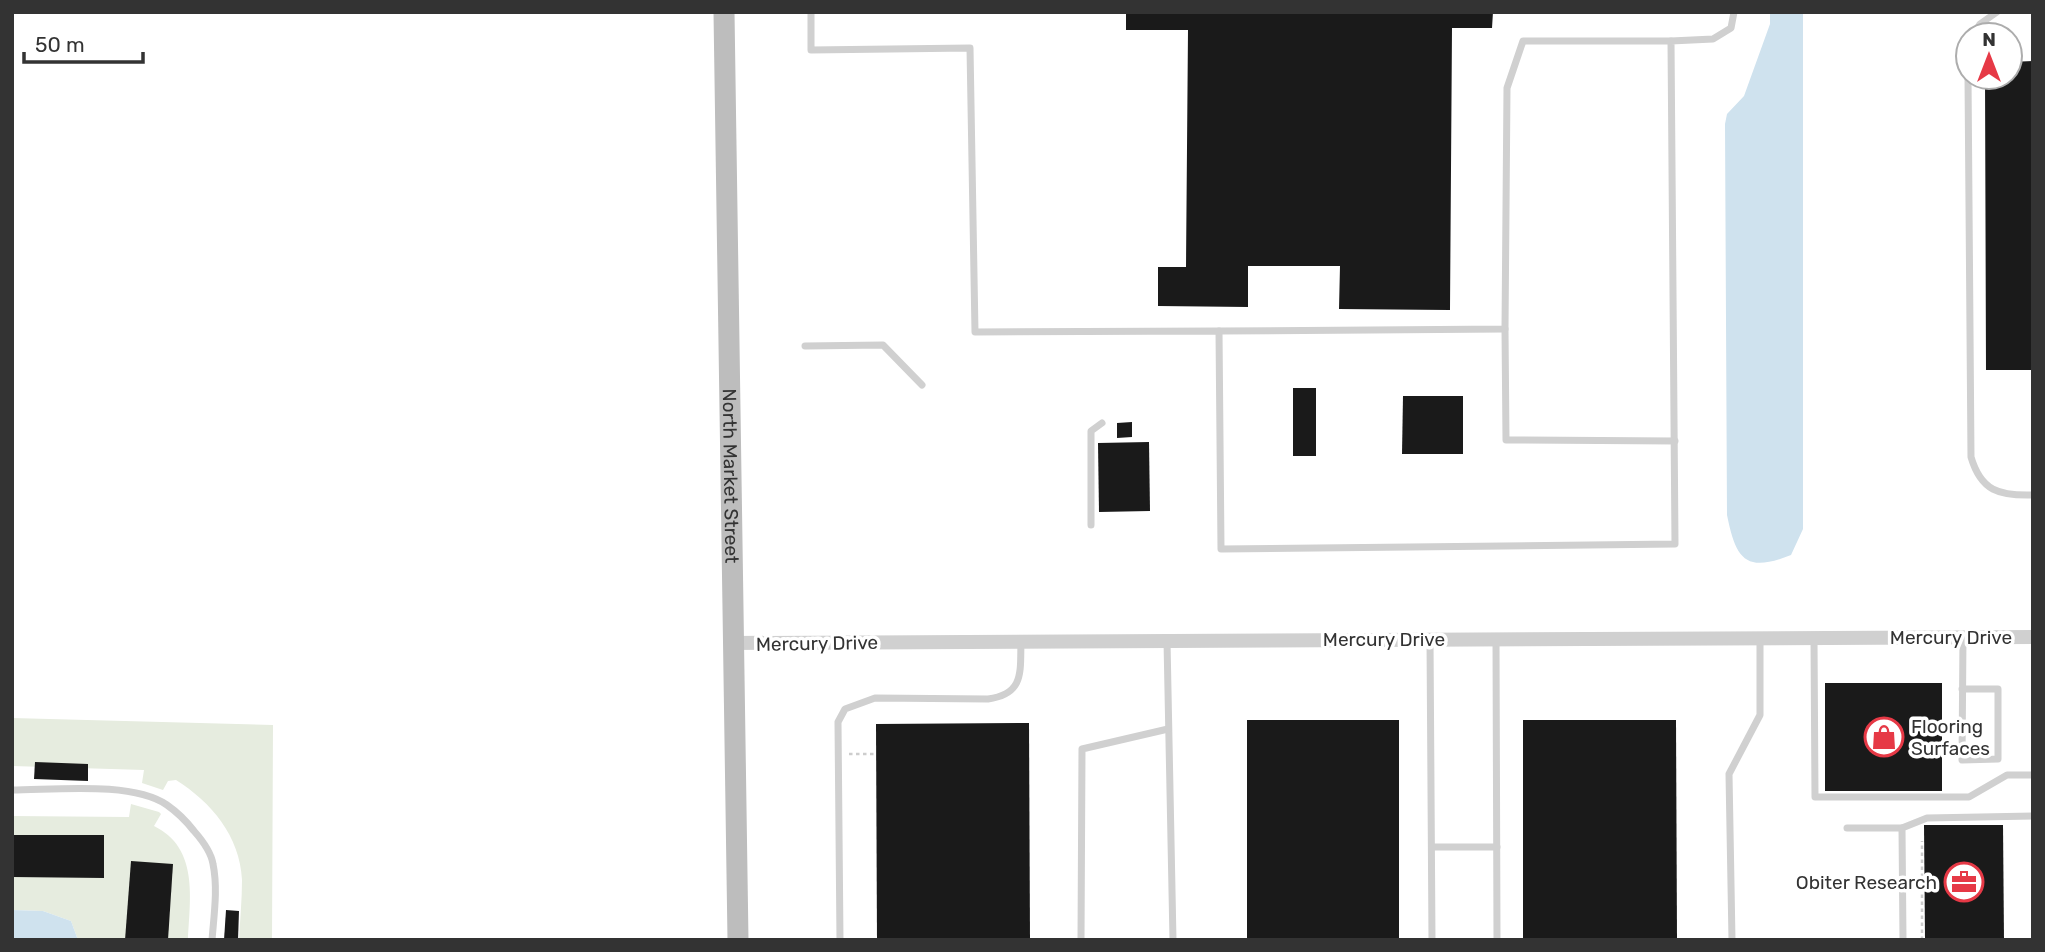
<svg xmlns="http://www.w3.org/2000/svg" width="2045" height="952" font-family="Rubik,sans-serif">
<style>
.green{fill:#e6ecdf}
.water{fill:#cfe2ee}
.building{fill:#1a1a1a}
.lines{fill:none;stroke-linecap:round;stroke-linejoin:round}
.path{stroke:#cdcdcd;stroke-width:2.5;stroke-dasharray:3.5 3.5;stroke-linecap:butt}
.lane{stroke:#d0d0d0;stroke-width:7}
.street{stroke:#d0d0d0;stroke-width:14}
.secondary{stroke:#bdbdbd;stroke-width:21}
.labels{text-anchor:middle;stroke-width:7;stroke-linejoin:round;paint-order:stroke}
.street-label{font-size:19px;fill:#333;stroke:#fff}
.poi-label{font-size:19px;fill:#333;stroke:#fff;text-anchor:start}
</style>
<rect width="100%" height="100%" fill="#fff"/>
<g class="green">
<path d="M12,718L273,725L272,940H239C240,920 242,900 242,880C240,836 211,802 176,780L168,781L163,790L142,783L144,770L12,766Z"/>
<path d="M131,804L159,812L161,814L154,826C199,848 190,898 188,940H78L71,921L43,911L12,910V816L129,817Z"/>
</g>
<g class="water">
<path d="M1770,12H1803V529L1791,555C1746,573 1736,560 1727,515L1725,124L1727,114L1744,96L1770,24Z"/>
<polygon points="12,910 43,911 71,921 78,940 12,940"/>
</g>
<g class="building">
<polygon points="1126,12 1493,12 1492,28 1452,28 1450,310 1339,309 1340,266 1248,266 1248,307 1158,306 1158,267 1186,267 1188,30 1126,30"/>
<polygon points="2033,61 2033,370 1986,370 1985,77 2010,77 2010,62"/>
<rect x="1293" y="388" width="23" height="68"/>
<polygon points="1403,396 1463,396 1463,454 1402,454"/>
<polygon points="1132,422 1132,437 1117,438 1117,423"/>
<polygon points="1149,442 1150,511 1099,512 1098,443"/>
<rect x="1825" y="683" width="117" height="108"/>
<rect x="1247" y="720" width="152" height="220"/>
<polygon points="1523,720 1676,720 1677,940 1523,940"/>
<polygon points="1029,723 1030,940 877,940 876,724"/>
<polygon points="35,762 88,764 88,781 34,779"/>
<polygon points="1924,825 2003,825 2004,940 1925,940"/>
<polygon points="12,835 104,835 104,878 12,877"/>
<polygon points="131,861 173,864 168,940 125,940"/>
<polygon points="226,910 239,911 238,940 224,940"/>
</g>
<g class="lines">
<g class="path">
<polyline points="849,754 876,754"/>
<polyline points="1922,940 1922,841"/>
</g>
<g class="lane">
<polyline points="811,12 811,50 970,48 975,332 1219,331 1221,549 1675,544 1671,41 1713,39 1731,28 1734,12"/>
<polyline points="1974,35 1980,24 1997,12"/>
<path d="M1968,77L1971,457C1981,491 1999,496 2033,495"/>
<polyline points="1505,329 1506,440 1675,441"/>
<polyline points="1219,331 1505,329 1507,88 1523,41 1671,41"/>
<polyline points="805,346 883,345 922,385"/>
<polyline points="1091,525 1091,431 1102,423"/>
<polyline points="1814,638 1815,797 1969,797 2007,775 2033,775"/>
<polyline points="1430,639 1432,940"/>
<polyline points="1496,639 1497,940"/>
<polyline points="1167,641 1173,940"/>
<polyline points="1962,689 1998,689 1998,759 1962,760 1963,637"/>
<path d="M12,790C54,790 132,781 167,805C177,812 187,822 194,831C202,840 211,852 213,864C218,888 214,915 212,940"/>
<polyline points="1847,828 1902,828"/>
<polyline points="1432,847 1497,847"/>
<path d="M840,940L838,722L845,709L875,698L988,699C1025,694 1020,671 1021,641"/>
<polyline points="1081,940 1082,749 1168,729"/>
<polyline points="1732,940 1729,774 1760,715 1760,638"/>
<polyline points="1903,940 1902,828 1927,818 2033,816"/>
</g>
<polyline class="street" points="735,643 2033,637"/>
<path class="secondary" id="s1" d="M724,12L738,940"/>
</g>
<defs>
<symbol id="shop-ring" viewBox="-11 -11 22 22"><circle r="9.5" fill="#fff" stroke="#e63946" stroke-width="1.5"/><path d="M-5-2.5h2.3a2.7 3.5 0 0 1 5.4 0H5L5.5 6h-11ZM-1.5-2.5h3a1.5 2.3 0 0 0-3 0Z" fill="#e63946"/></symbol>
<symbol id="office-ring" viewBox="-11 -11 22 22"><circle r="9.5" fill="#fff" stroke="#e63946" stroke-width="1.5"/><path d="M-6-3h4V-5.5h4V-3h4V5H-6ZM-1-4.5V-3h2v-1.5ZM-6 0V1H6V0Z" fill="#e63946"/></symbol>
</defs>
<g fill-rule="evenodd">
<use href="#shop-ring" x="1862" y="715" width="44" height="44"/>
<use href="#office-ring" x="1942" y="860" width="44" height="44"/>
</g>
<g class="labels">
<g class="street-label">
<text dy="7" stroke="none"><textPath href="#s1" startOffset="464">North Market Street</textPath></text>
<text x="1951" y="644">Mercury Drive</text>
<text x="1384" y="646">Mercury Drive</text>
<text transform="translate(817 643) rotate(-1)" y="7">Mercury Drive</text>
</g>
<g class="poi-label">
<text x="1911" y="733">Flooring<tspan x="1911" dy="22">Surfaces</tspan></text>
<text x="1937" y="889" text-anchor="end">Obiter Research</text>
</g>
</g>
<rect width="2045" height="952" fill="none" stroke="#333333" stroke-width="28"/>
<g transform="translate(1989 56)"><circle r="33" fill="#ffffff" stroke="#adadad" stroke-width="2"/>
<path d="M0-5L12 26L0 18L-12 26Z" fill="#e63946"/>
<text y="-10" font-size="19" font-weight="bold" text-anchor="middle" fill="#333333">N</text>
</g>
<path d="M24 52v10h119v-10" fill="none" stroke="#333333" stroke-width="3.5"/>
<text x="35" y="52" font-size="21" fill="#333333" stroke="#ffffff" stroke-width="5" paint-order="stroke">50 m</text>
</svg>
